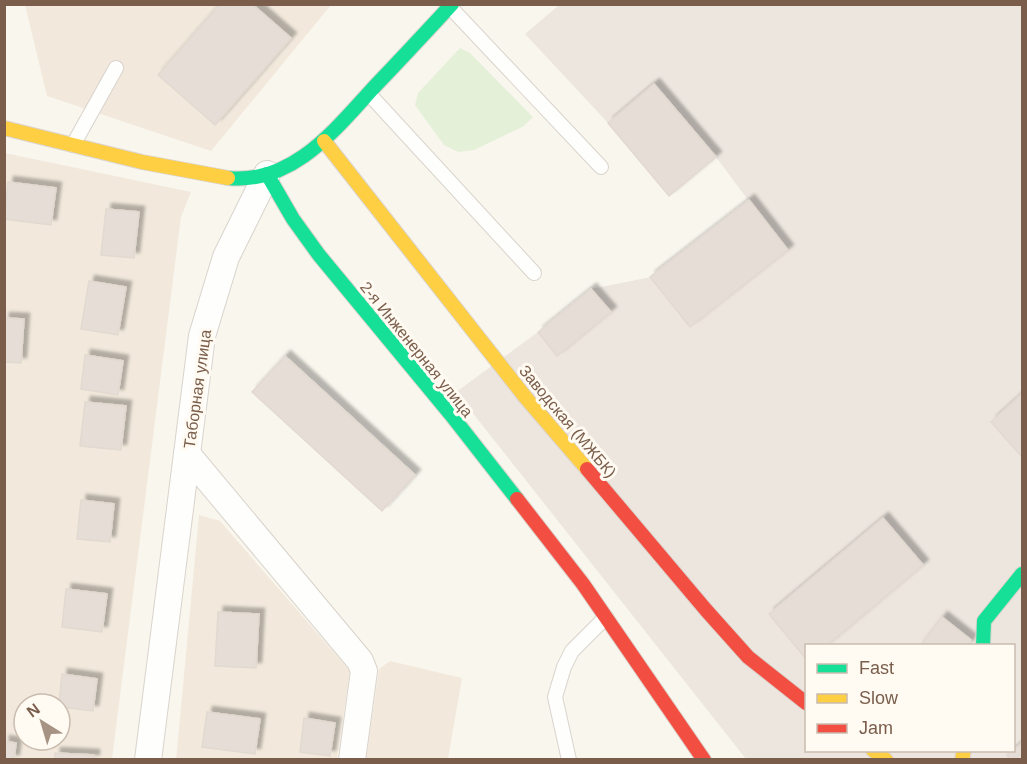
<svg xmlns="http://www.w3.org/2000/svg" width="1027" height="764" font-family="Arial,sans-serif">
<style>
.residential{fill:#f2e9dc;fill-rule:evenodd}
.industrial{fill:#ede6df;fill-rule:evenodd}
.green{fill:#e5f0d9}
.building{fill:#e6ded6;stroke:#e2d9d0;stroke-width:1.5;filter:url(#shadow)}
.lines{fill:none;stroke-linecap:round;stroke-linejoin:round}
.lane-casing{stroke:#d9d3cc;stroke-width:16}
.street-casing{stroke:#d9d3cc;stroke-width:28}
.fast-casing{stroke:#dad3cc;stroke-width:16}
.slow-casing{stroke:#dad3cc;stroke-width:16}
.jam-casing{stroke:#dad3cc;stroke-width:16}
.lane{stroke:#fefefc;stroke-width:14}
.street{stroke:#fefefc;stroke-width:26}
.fast{stroke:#16e098;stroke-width:14}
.slow{stroke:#ffcf43;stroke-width:14}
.jam{stroke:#f24e42;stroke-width:14}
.labels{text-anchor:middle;stroke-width:6;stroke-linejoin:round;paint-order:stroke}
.street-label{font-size:16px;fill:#7a5e4b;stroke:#fffaf2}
</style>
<defs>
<filter id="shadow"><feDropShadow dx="5.5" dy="-5.5" stdDeviation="1.5" flood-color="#0004"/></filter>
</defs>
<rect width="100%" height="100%" fill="#f9f6ee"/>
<g class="residential">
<polygon points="25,5 331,5 211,151 47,96"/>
<path d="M5,153L191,192L181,217L112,759L5,760ZM24,704H60V740H24Z"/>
<polygon points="199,515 220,521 350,671 337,759 176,760"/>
<polygon points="390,661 462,678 448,759 366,759 379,669"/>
</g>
<path class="industrial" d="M559,5H1022V759H746L456,392L538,332L591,289L651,277L748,200L716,157L608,123L525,34ZM806,646H1014V750H806Z"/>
<polygon class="green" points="460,48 470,53 533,117 524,126 474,150 458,152 444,145 415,105 418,93"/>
<g class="building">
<polygon points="220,4 252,4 291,38 215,125 158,75"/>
<polygon points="654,84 716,157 669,196 608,123"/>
<polygon points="8,182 56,188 51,225 4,219"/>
<polygon points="749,200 788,250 690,327 650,277"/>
<polygon points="106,209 139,212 134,258 101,255"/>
<polygon points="89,281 126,287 118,335 81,329"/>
<polygon points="591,289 611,312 557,356 538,332"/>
<polygon points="4,318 24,319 21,363 4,362"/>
<polygon points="85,355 123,361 118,395 81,389"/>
<polygon points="285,356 415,475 382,511 252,392"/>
<polygon points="1022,394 1022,457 991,422"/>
<polygon points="85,402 126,406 121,450 80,446"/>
<polygon points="81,500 114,504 110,542 77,539"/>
<polygon points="883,518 923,565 826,646 806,646 806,659 769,614"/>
<polygon points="66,589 107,594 102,632 62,627"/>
<polygon points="218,612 259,614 256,668 215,666"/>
<polygon points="942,617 971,640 967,646 920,646"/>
<polygon points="62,674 97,679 93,711 60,707 59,704"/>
<polygon points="207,712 260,719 255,754 202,747"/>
<polygon points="304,718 335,723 330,756 300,752"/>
<polygon points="4,741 16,743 14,760 4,760"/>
<polygon points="1022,743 1022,760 1010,760 1007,755"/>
<polygon points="55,753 94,755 94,760 55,760"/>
</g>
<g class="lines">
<defs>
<g id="lane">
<polyline points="450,7 601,167"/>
<polyline points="369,94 534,273"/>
<polyline points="73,145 116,68"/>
<polyline points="569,760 555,697 564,667 572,651 606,617"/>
</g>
<g id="street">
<polyline points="187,454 360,661 364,671 352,760"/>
<polyline points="148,760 202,336 226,257 267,174"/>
</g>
<g id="fast">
<polyline points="267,174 293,219 319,255 452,416 517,499"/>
<path d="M228,178C294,185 337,127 377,84C402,58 427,31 452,4"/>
<polyline points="983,646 984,621 1022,574"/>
</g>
<g id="slow">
<polyline points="4,128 142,162 228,178"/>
<polyline points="324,141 526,398 587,469"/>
<polyline points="873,750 886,760"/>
<polyline points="962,760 964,750"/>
</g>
<g id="jam">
<polyline points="587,469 706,610 748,657 806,703"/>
<polyline points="517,499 583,584 704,760"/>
</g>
</defs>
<use href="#lane" class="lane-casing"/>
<use href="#street" class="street-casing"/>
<use href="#fast" class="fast-casing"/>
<use href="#slow" class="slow-casing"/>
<use href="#jam" class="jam-casing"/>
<use href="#lane" class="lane"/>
<use href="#street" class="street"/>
<use href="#fast" class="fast"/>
<use href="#slow" class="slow"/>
<use href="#jam" class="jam"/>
</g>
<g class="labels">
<g class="street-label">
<text transform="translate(417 349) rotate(51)" y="6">2-я Инженерная улица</text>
<text transform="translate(197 389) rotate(-82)" y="6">Таборная улица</text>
<text transform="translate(568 421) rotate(50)" y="6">Заводская (МЖБК)</text>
</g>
</g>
<rect width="1027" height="764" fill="none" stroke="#7a5e4b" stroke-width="12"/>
<rect x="805" y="644" width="210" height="108" fill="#fffaf2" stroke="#cabcaf" stroke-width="1.5"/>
<rect x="817" y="664" width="30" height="9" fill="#16e098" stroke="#cabcaf" stroke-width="1.5"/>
<text x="859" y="674" font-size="18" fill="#7a5e4b">Fast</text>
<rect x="817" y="694" width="30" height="9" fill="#ffcf43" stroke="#cabcaf" stroke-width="1.5"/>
<text x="859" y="704" font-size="18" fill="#7a5e4b">Slow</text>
<rect x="817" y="724" width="30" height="9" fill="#f24e42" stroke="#cabcaf" stroke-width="1.5"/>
<text x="859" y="734" font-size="18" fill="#7a5e4b">Jam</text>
<g transform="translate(42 722) rotate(323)"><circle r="28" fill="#fffaf2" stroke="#cabcaf" stroke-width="1.5"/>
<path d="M0-4.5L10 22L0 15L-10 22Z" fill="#a69384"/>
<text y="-9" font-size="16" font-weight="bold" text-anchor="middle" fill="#7a5e4b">N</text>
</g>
</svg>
